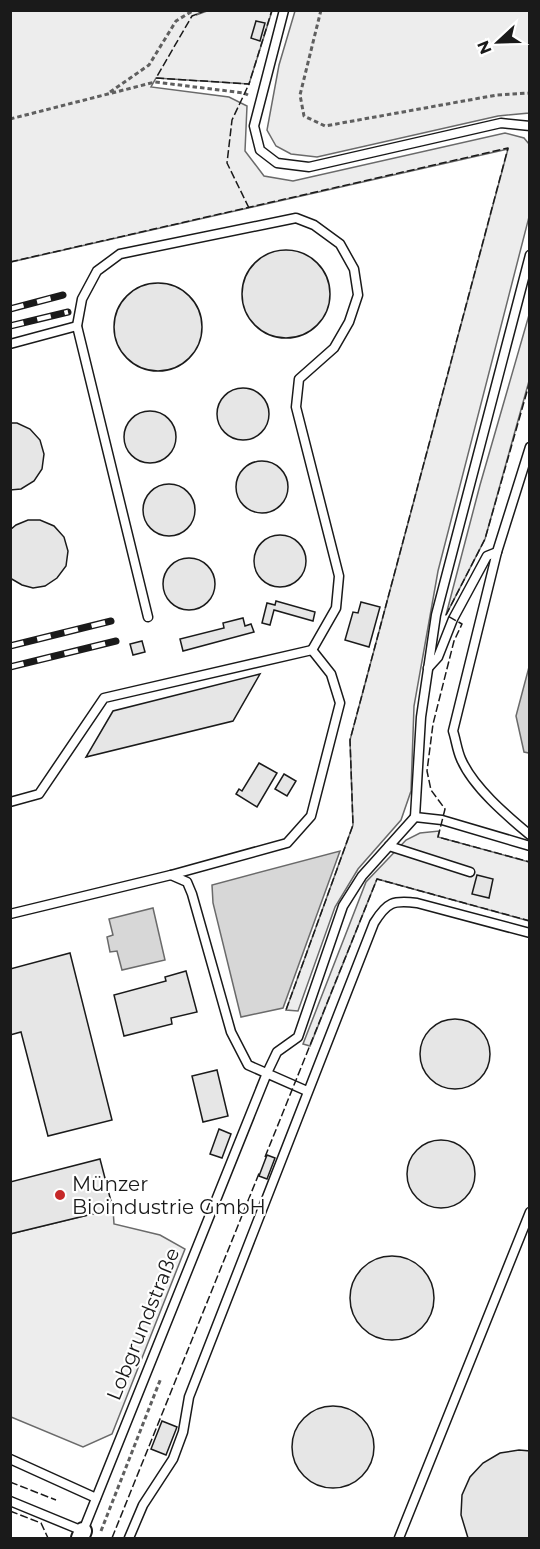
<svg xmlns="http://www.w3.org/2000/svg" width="540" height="1549" font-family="Montserrat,sans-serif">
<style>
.built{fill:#ededed;stroke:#6a6a6a;stroke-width:1.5}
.water{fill:#d7d7d7;stroke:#6a6a6a;stroke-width:1.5}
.building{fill:#e6e6e6;stroke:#1a1a1a;stroke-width:1.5}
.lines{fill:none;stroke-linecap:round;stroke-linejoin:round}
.lane-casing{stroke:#1a1a1a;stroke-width:11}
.street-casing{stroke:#1a1a1a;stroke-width:20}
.path{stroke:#5f5f5f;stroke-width:3;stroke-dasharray:4.5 3;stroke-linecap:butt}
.lane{stroke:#fff;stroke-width:8}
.street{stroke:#fff;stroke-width:16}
.rail-casing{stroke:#1a1a1a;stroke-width:7}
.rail{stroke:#fff;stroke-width:4.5;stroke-dasharray:14;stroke-linecap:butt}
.fence{stroke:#1a1a1a;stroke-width:1.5;stroke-dasharray:8 3;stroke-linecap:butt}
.poi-dot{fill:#c62828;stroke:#fff;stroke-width:2}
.labels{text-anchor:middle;stroke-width:4.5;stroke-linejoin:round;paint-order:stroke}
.poi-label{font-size:20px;fill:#1a1a1a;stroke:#fff;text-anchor:start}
.street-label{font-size:20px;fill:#1a1a1a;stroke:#fff}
</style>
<rect width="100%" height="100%" fill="#fff"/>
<g class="built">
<polygon points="10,11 201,11 196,15 207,11 272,11 249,84 156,78 151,87 229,97 247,106 245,151 264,176 293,181 505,133 524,138 529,144 529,217 438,571 414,706 411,791 401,820 358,869 335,907 298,1011 286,1010 353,825 350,740 508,149 11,262"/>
<polygon points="295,11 529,11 529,113 498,116 317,157 291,154 276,146 267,130 279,65"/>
<polygon points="529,315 529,381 485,539 446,615 480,485"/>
<polygon points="439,831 438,837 529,862 529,921 377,879 310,1046 303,1044 366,882 406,840 420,833"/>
<polygon points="113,1209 114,1224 160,1235 185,1249 112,1434 83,1447 11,1417 10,1234"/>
</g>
<g class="water">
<polygon points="529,667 529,753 524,752 516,716"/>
<polygon points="340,851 283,1008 241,1017 213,903 212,885"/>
<polygon points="153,908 165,960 122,970 117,951 110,952 107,937 113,935 109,919"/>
</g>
<g class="building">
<polygon points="256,21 265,23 260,41 251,38"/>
<circle cx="286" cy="294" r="44"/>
<circle cx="158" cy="327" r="44"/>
<circle cx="243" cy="414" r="26"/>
<circle cx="150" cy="437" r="26"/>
<polygon points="10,423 17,423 30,429 40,440 44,454 42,469 34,481 21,489 10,490"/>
<circle cx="262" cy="487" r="26"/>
<circle cx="169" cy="510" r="26"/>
<polygon points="28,520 40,520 54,526 64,537 68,551 66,566 57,578 45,586 33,588 22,585 10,578 10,530 16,525"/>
<circle cx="280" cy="561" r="26"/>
<circle cx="189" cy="584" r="26"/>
<polygon points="276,601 315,612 313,621 274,610 270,625 262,623 267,603 275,605"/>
<polygon points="361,602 380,607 369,647 345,640 353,612 358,613"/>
<polygon points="243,618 245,626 251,624 254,632 183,651 180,639 224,628 223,623"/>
<polygon points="142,641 145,652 133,655 130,644"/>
<polygon points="260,674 233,721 86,757 113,711"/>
<polygon points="259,763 277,773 257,807 236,794 239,789 242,791"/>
<polygon points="284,774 296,781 287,796 275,789"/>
<polygon points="477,875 493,879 489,898 472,894"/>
<polygon points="70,953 112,1120 48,1136 21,1032 10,1035 10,969"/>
<polygon points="186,971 197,1012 171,1018 172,1024 124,1036 114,995 166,981 165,977"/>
<circle cx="455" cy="1054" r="35"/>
<polygon points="217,1070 228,1116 203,1122 192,1076"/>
<polygon points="219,1129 231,1134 222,1158 210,1154"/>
<circle cx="441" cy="1174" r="34"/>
<polygon points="267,1155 275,1158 267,1179 259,1176"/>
<polygon points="100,1159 113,1209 10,1234 10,1182"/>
<circle cx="392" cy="1298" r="42"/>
<circle cx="333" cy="1447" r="41"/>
<polygon points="162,1421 177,1427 166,1455 151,1449"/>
<polygon points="519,1450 530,1451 530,1538 468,1538 461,1515 462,1495 470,1477 483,1463 500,1453"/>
</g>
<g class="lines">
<defs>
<g id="lane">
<polyline points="284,10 254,126 260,150 277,163 309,167 501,123 530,126"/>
<polyline points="10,344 77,326"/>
<path d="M497,552L453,731C456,740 457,750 461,759C473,787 506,815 530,835"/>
<polyline points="148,617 77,326 82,299 97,271 120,254 296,218 314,225 340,244 354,269 358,295 349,322 334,348 299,379 296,407 339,576 336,608 312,650"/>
<polyline points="428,668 438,657 453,619 487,556 497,552 530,447"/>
<polyline points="10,802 39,794 104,698 312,650 331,674 340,703 311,816 287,843 171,875"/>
<polyline points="415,817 421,717 436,615 530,255"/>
<polyline points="415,817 442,820 530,846"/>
<polyline points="389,846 470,872"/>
<polyline points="10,914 171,875 187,882 192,894 231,1032 248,1065 307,1091"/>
<polyline points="10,1459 96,1498"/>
<polyline points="10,1501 83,1531 267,1073 277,1052 298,1037 343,906 362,876 415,817"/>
<path d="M129,1538L143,1505L173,1459L183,1432L189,1397L374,923C387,902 393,900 417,903L530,933"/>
<polyline points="399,1538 530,1212"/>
</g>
<polyline id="street" points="80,1538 83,1531"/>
</defs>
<use href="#lane" class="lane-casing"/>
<use href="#street" class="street-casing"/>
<g class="path">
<polyline points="321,10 300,95 304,116 325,126 497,95 530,93"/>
<polyline points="110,92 149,65 176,21 194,10"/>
<polyline points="10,119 155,82 244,93 248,95"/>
<polyline points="101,1531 161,1378"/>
</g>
<use href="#lane" class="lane"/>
<use href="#street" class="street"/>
<defs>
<g id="rail">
<polyline points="10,309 63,295"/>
<polyline points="10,326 68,312"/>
<polyline points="10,646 111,621"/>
<polyline points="10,667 116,641"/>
</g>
</defs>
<use href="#rail" class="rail-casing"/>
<use href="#rail" class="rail"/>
<g class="fence">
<polyline points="207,10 192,16 156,78 249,84 272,10"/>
<polyline points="249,208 227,163 232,120 249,84"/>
<polyline points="10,262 508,148 350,740 353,825 286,1010"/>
<polyline points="530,381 485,539 446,615 462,624 454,641 433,724 427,771 431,790 445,809 438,837 530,862"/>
<polyline points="265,1157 377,879 530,921"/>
<polyline points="10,1482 56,1500"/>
<polyline points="10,1511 41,1523 48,1538"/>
<polyline points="112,1538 260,1171"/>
</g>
</g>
<circle class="poi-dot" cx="60" cy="1195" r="6"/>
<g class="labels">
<g class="poi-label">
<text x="72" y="1191">Münzer<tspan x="72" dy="23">Bioindustrie GmbH</tspan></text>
</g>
<g class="street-label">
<text transform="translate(143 1324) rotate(-68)" y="7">Lobgrundstraße</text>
</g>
</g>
<rect width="540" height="1549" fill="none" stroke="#1a1a1a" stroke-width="24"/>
<g transform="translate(498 42) rotate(248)" stroke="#ffffff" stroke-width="4.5" paint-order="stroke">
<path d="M0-4.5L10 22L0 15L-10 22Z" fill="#1a1a1a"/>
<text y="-9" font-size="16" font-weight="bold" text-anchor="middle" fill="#1a1a1a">N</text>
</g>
</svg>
